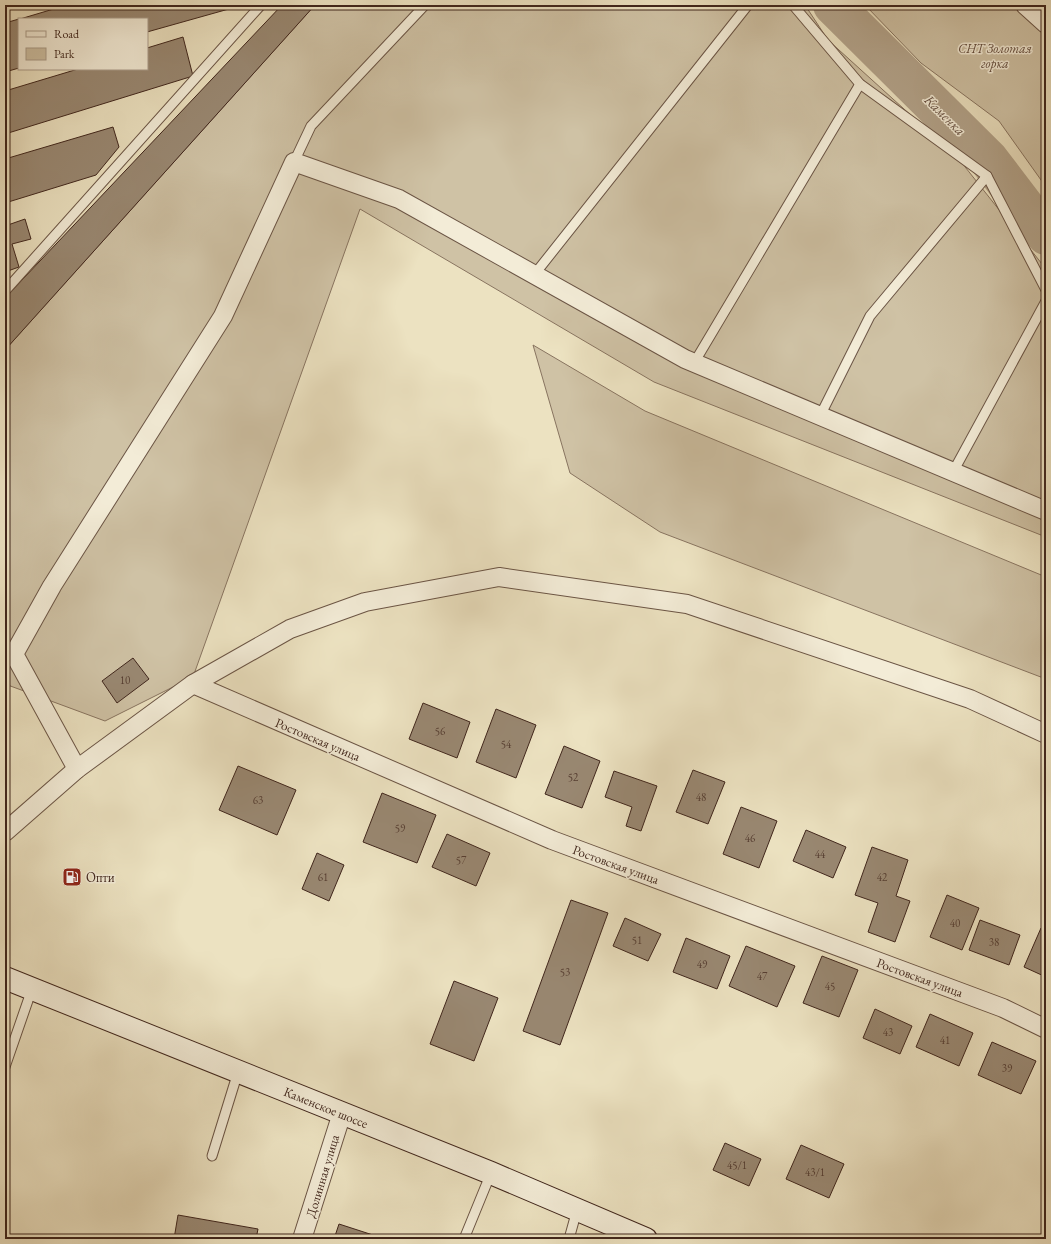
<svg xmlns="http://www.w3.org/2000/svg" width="1051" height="1244" font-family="'EB Garamond',serif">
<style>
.green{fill:#cfc2a5;stroke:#887460}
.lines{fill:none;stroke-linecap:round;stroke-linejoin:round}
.river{stroke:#b2a289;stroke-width:40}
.building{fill:#998872;stroke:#40261c}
.lane-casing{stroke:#6b5545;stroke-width:11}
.street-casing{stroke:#6b5545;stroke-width:20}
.secondary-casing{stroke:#40261c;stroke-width:24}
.lane{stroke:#f3ecd7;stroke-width:9}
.street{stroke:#f3ecd7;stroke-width:18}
.secondary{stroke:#f3ecd7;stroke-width:22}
.labels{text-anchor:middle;stroke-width:3;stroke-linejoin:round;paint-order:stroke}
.number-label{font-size:11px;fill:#563e32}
.park-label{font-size:13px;font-style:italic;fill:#644d3e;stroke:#f3ecd7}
.street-label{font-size:13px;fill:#40261c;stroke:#f3ecd7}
.poi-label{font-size:13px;fill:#40261c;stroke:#f3ecd7;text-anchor:start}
.water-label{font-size:14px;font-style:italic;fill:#624b3d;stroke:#f3ecd7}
</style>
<rect width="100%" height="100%" fill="#ece2c1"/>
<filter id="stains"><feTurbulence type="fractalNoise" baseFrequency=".005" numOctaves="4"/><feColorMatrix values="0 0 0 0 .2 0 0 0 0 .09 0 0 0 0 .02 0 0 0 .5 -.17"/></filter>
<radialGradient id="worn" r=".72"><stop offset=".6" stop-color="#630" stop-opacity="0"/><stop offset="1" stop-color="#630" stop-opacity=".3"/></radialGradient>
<g class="green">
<polygon points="315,5 805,5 828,40 958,158 1046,269 1046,537 654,382 360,209 193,677 105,721 5,684 5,350"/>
<polygon points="865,5 1046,5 1046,187 999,121 921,63"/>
<polygon points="533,345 645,411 1046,577 1046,679 660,532 570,473"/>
<polygon points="5,720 9,723 5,788"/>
</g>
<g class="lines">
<polyline class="river" points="833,5 989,160 1046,235"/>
</g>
<g class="building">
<polygon points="67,5 243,5 147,32 147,19 20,19"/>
<polygon points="282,5 315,5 5,350 5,298"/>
<polygon points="19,19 19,68 5,72 5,23"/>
<polygon points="183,37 193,76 5,134 5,91 78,69 147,69 147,48"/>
<polygon points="113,127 119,147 96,175 5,203 5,159"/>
<polygon points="25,219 31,239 12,244 19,267 5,272 5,226"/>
<polygon points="133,658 149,679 117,703 102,681"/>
<polygon points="423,703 470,722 457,758 409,739"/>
<polygon points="496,709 536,725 516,778 476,762"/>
<polygon points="564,746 600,761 582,808 545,794"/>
<polygon points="238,766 296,790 277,835 219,810"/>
<polygon points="693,770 725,782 708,824 676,812"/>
<polygon points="614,771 657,786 641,831 626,826 632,807 605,797"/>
<polygon points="382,793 436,815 417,863 363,842"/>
<polygon points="741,807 777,821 759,868 723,854"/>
<polygon points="806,830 846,847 833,878 793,861"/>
<polygon points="447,834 490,853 476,886 432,867"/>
<polygon points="872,847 908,860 896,896 910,901 895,942 868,932 878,903 855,895"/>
<polygon points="317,853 344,865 329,901 302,889"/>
<polygon points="947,895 979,908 962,950 930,937"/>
<polygon points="571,900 608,913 560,1045 523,1031"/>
<polygon points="625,918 661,934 648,961 613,946"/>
<polygon points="980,920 1020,935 1009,965 969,950"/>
<polygon points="1041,928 1046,930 1046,977 1024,967"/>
<polygon points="686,938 730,956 717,989 673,972"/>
<polygon points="746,946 795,966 777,1007 729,986"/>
<polygon points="822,956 858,970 839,1017 803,1003"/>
<polygon points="454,981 498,998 474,1061 430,1044"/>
<polygon points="875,1009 912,1026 900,1054 863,1038"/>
<polygon points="930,1014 973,1033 959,1066 916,1047"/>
<polygon points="992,1042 1036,1061 1021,1094 978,1075"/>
<polygon points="725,1143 761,1159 749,1186 713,1170"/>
<polygon points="801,1145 844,1164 829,1198 786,1179"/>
<polygon points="178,1215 258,1229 256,1239 174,1239"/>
<polygon points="339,1224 376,1236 375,1239 334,1239"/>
</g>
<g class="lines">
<defs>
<g id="lane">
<polyline points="793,5 860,84 987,176 1046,290"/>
<polyline points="294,162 311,126 425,5"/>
<polyline points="534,275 748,5"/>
<polyline points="5,291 261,5"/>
<polyline points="694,363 860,84"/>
<polyline points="820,416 870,316 987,176"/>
<polyline points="953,472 1046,301"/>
<polyline points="5,1067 32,989"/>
<polyline points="212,1156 238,1072"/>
<polyline points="464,1239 491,1173"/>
<polyline points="569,1239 577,1210"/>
</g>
<g id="street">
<polyline points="1025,5 1046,24"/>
<polyline points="193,684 552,840 1003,1008 1046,1029"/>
<polyline points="77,769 14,654 52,586 223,316 294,162 399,199 685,359 1046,511"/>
<polyline points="5,832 77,769 193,684 290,629 365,602 499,577 687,604 970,699 1046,734"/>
<polyline points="302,1239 342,1113"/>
</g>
<polyline id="secondary" points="5,978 491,1173 646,1239"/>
</defs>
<use href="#lane" class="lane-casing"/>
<use href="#street" class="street-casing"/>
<use href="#secondary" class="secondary-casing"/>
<use href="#lane" class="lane"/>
<use href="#street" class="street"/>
<use href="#secondary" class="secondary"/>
</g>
<defs>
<symbol id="fuel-square" viewBox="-11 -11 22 22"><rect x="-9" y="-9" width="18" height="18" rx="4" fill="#8f2418" stroke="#f3ecd7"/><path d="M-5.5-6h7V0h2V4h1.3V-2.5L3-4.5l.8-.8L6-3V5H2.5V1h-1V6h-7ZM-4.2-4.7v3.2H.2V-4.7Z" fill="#fff"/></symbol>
</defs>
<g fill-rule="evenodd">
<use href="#fuel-square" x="61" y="866" width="22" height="22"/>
</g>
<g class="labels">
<g class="number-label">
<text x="125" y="684">10</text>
<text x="440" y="735">56</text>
<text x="506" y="748">54</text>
<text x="573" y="781">52</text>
<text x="701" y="801">48</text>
<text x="258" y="804">63</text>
<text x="400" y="832">59</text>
<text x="750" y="842">46</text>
<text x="820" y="858">44</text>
<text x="461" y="864">57</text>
<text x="323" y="881">61</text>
<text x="882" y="881">42</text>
<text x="955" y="927">40</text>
<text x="637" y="944">51</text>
<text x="994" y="946">38</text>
<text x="702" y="968">49</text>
<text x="565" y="976">53</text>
<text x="762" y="980">47</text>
<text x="830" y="990">45</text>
<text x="888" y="1036">43</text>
<text x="945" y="1044">41</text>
<text x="1007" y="1072">39</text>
<text x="737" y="1169">45/1</text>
<text x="815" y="1176">43/1</text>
</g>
<g class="park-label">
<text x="995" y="53">СНТ Золотая<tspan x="995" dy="15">горка</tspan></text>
</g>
<g class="street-label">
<text transform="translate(318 739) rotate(23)" y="5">Ростовская улица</text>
<text transform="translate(616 864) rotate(20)" y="5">Ростовская улица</text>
<text transform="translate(920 977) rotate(20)" y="5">Ростовская улица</text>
<text transform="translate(326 1107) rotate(22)" y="5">Каменское шоссе</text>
<text transform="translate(322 1176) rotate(-73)" y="5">Долинная улица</text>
</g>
<g class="poi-label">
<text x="86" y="882">Опти</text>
</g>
<g class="water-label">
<text transform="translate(945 115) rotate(45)" y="5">Каменка</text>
</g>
</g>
<rect width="1051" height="1244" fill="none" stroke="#ece2c1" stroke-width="20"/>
<rect x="6" y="6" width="1039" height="1232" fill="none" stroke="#40261c" stroke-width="2"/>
<rect x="10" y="10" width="1031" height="1224" fill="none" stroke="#40261c"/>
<rect x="18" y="18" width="130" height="52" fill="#f3ecd7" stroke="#ab9d8c"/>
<rect x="26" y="31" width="20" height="6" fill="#f3ecd7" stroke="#ab9d8c"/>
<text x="54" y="38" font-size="12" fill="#40261c">Road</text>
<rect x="26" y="48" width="20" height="12" fill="#cfc2a5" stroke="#ab9d8c"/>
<text x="54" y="58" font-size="12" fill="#40261c">Park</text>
<rect width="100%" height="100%" filter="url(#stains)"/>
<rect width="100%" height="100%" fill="url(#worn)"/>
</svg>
